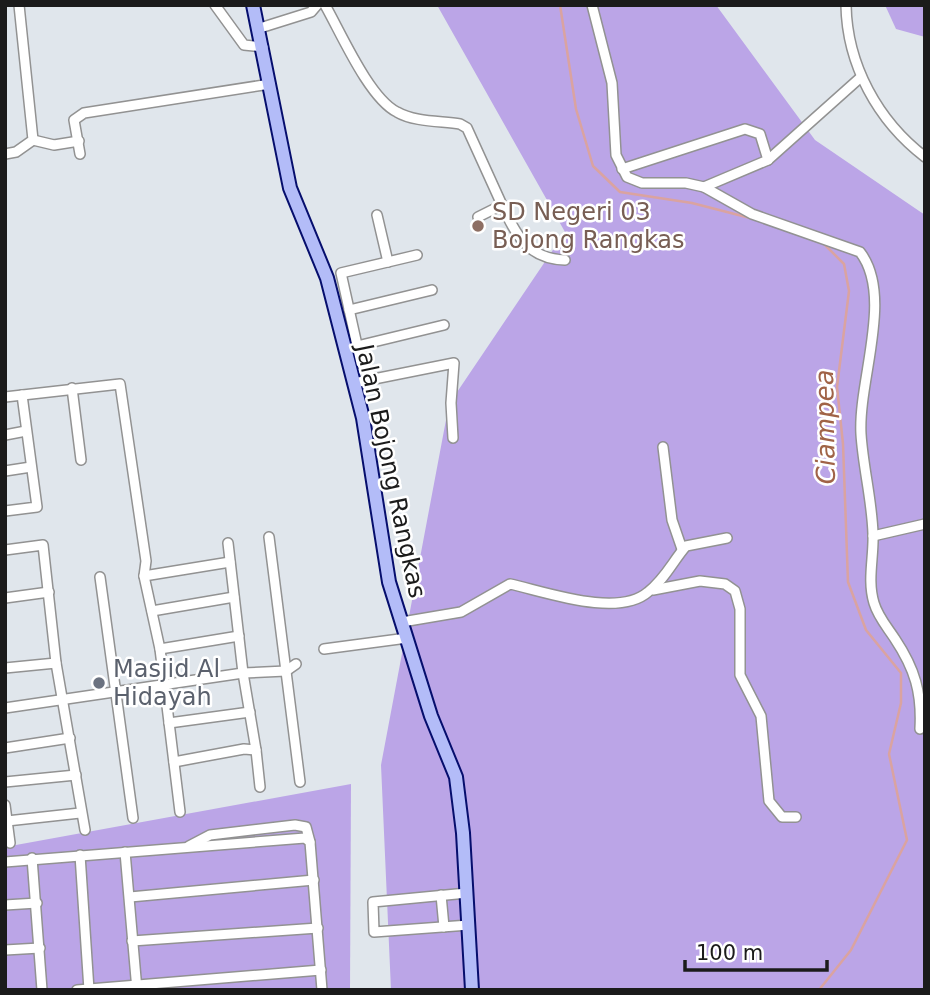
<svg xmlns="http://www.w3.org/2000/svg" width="930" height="995" font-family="'DejaVu Sans',sans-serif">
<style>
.grass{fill:#bba5e7}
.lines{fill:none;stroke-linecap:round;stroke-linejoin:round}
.stream{stroke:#daa3a0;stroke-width:2.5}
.minor-casing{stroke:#929292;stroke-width:12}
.secondary-casing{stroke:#060e6d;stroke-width:16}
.minor{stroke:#fff;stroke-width:9}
.secondary{stroke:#b3bcf8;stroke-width:12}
.education-dot{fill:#8d6e63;stroke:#fff;stroke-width:2.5}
.worship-dot{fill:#6b7280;stroke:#fff;stroke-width:2.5}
.labels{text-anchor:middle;stroke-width:5;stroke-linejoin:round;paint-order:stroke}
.education-label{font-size:24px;fill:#785e54;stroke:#fff;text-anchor:start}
.street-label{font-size:24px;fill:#1b1b1b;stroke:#fff}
.worship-label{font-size:24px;fill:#5b616d;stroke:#fff;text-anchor:start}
.water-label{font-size:26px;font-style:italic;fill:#a06347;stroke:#fff}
</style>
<rect width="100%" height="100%" fill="#e0e6ec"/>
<g class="grass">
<polygon points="437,5 716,5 815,140 925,215 925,990 391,990 381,765 449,404 565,232"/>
<polygon points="885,5 925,5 925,37 896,29"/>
<polygon points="351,784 350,990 5,990 5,847"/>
</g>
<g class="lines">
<g class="stream">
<polyline points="560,5 576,109 593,166 620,192 692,203 754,219"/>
<polyline points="819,990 851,950 907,840 889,754 901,703 901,673 866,630 848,582 843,444 837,387 849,291 844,264 822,242"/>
</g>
<defs>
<g id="minor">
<polyline points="215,5 244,45 263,47"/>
<path d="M325,5C341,33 369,98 397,112C414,122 441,121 460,124L467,128L502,205L478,217"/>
<path d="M592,5L612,83L616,155L627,177L642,183H686L704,187L752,214L860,252C894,296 858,380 861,434C863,467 872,500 873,534C874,557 867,580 874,603C878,617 888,628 895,639C915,669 922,693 920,729"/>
<path d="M846,5C847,65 878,121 925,157"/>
<polyline points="260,28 311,12 317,5"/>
<polyline points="33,140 54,145 79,141"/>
<polyline points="5,154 16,152 33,140 19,5"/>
<polyline points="80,154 74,120 84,113 270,84"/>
<polyline points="768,160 861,77"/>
<polyline points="622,169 745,129 760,134 768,160 704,187"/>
<path d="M502,205C516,235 528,259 565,260"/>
<polyline points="377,215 388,262"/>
<polyline points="349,310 432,290"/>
<polyline points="357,346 444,325"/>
<polyline points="374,379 361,363 341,273 417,255"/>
<polyline points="354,383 454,363 451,403 453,438"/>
<polyline points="72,388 81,460"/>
<polyline points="5,397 120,384 146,561 144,576 160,649 180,812"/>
<polyline points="5,435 26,431"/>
<polyline points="663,447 672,520 682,549"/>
<polyline points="5,471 31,467"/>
<polyline points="5,511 37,507 22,395"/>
<polyline points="873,536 925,524"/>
<polyline points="269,537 300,782"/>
<polyline points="5,550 43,545 56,663 85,830"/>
<polyline points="144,576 230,562"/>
<polyline points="100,577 133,818"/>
<polyline points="653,590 700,581 725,584 735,591 740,609 740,675 761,716 769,801 782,817 796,817"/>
<polyline points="5,598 49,592"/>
<polyline points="152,611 234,597"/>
<path d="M402,622L461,612L510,584C546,592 618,618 648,592C665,579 673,561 686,546L727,538"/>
<polyline points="160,649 239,636"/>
<polyline points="324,649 407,638"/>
<polyline points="5,668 56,663"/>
<polyline points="5,708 243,673 286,671 296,664"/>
<polyline points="169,723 250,712"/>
<polyline points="5,748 70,738"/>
<polyline points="256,750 260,787"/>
<polyline points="174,762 244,749 256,750 243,673 228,543"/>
<polyline points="5,782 76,775"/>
<polyline points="5,805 10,843"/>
<polyline points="7,821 80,813"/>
<polyline points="189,846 210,835 295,825 306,827 310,842"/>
<polyline points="125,852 137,990"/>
<polyline points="80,855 89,990"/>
<polyline points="32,858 42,990"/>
<polyline points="5,862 305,838 310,842 322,990"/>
<polyline points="467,893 373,902 374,932 469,925"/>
<polyline points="441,895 444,927"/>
<polyline points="130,897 314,880"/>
<polyline points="5,905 37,903"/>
<polyline points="132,941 318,928"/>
<polyline points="5,950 40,948"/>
<polyline points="77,990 321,970"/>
</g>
<polyline id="secondary" points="253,5 290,188 327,278 363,418 389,582 431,716 456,777 463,833 472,990"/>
</defs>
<use href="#minor" class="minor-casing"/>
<use href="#secondary" class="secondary-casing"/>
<use href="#minor" class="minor"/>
<use href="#secondary" class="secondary"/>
</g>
<circle class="education-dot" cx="478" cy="226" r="7"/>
<circle class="worship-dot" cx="99" cy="683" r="7"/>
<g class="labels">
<g class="education-label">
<text x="492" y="220">SD Negeri 03<tspan x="492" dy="28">Bojong Rangkas</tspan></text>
</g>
<g class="street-label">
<text transform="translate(391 471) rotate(78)" y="8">Jalan Bojong Rangkas</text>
</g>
<g class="worship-label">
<text x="113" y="677">Masjid Al<tspan x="113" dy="28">Hidayah</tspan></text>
</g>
<g class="water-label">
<text transform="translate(825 427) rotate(-91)" y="9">Ciampea</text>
</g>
</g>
<rect width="930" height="995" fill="none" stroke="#1b1b1b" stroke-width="14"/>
<path d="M685 960v10h142v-10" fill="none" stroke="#1b1b1b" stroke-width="3.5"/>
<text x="696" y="960" font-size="21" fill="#1b1b1b" stroke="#ffffff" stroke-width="5" paint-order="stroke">100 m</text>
</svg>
